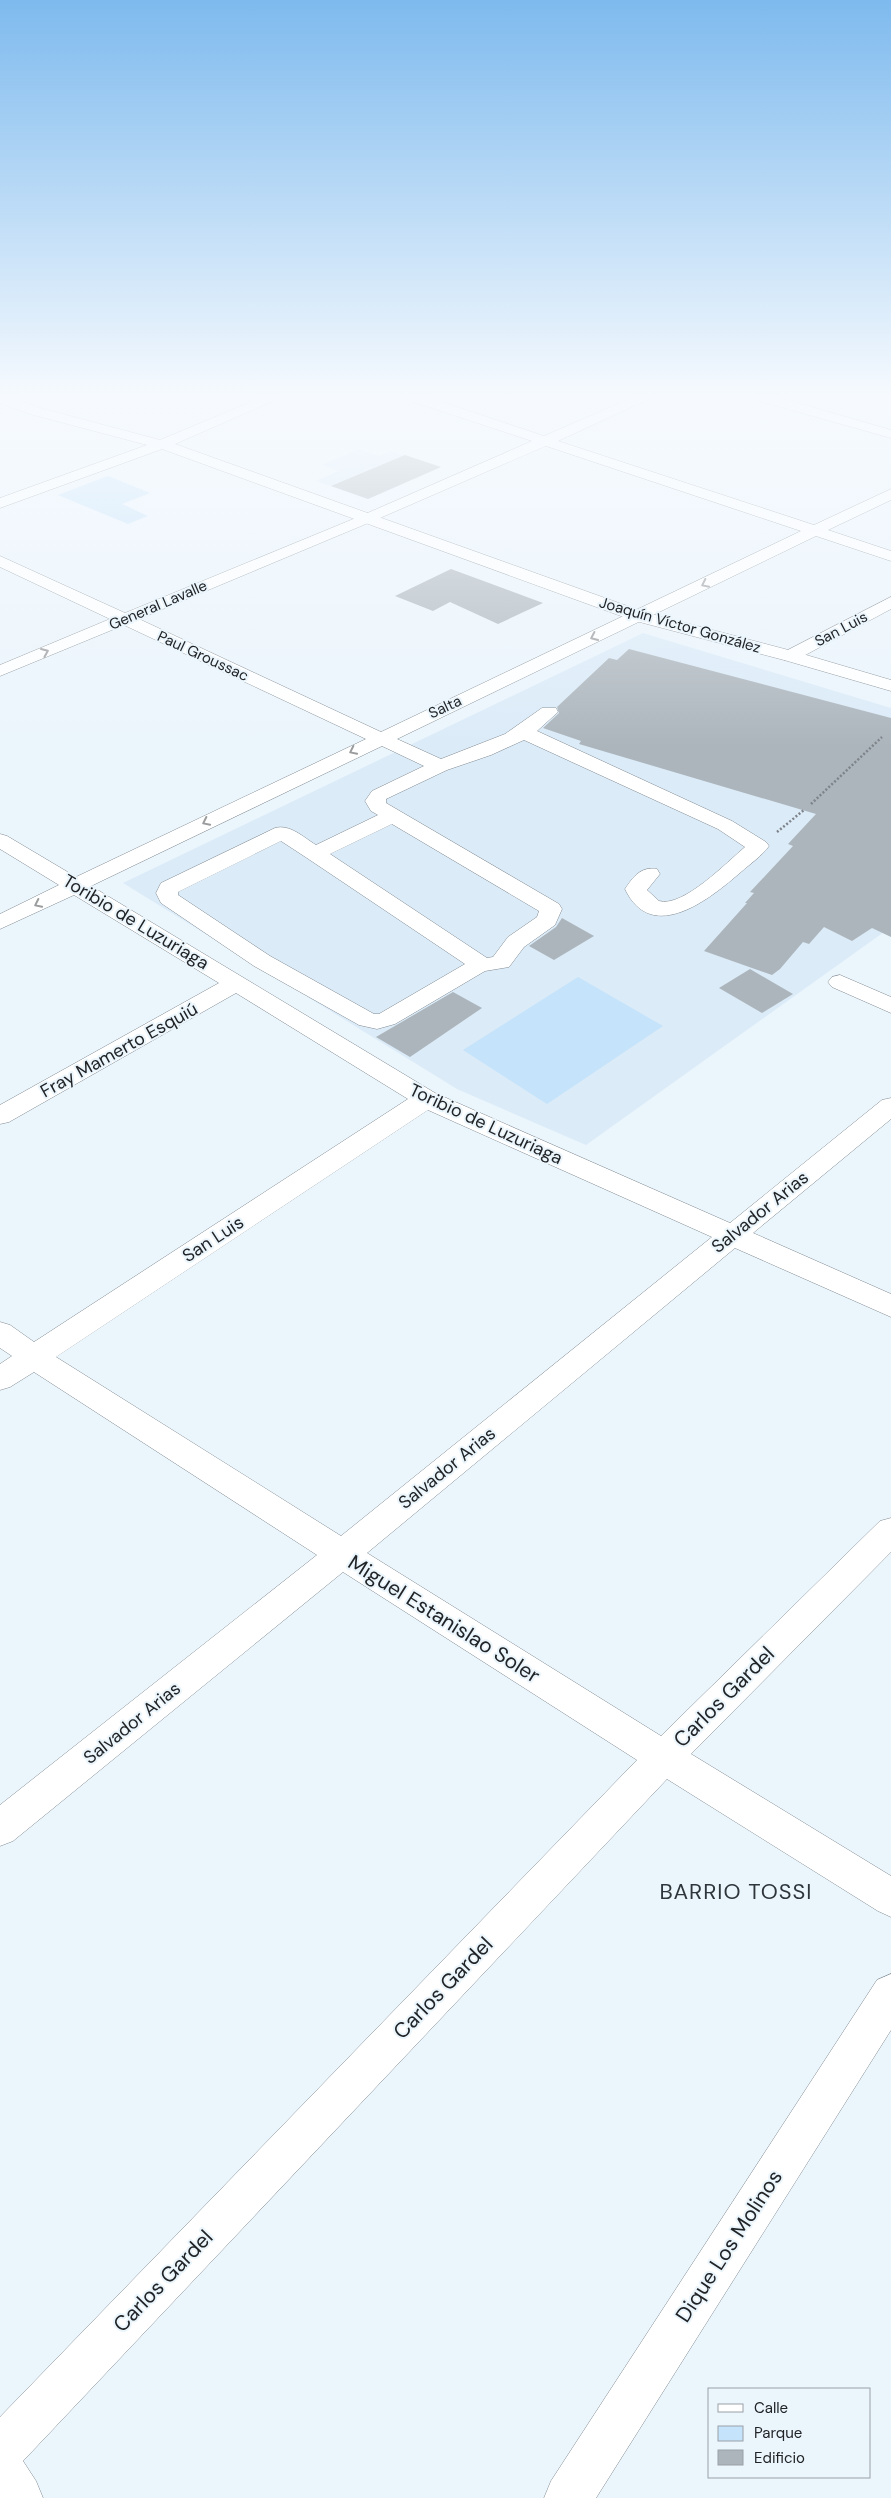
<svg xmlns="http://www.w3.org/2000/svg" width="891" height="2498" font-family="'DM Sans',sans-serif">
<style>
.built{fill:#dbebf8}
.green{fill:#c5e3fa}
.building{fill:#acb5bc}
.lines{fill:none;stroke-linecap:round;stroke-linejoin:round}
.minor-casing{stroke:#818a91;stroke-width:1}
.major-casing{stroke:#818a91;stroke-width:1}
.path{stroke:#7e8489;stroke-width:2.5;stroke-dasharray:2 2;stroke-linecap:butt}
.minor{fill:#fff;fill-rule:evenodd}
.major{fill:#fff;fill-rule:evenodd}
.oneway{stroke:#9b9c9e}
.labels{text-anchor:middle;stroke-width:4;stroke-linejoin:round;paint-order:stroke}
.far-street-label{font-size:15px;fill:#212427;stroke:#ebf5fc}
.street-label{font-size:18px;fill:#212427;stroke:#ebf5fc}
.near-street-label{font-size:21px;fill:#212427;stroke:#ebf5fc}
.near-neighbourhood-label{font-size:22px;letter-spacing:1px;fill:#2e363b;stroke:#ebf5fc}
</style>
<rect width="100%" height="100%" fill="#ebf5fc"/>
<g class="built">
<polygon points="358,449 380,456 391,451 441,467 368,499 316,481 338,471 322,465"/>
<polygon points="643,633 891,708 891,927 586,1145 457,1089 123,883"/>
</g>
<g class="green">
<polygon points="108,476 150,493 122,504 148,516 128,524 58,495"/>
<polygon points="578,977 663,1026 547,1104 463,1050"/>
</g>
<g class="building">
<polygon points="405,455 441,467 368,499 331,486"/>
<polygon points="451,569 543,603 498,624 450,602 433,611 395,596"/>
<polygon points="629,649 891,718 891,937 872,928 852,941 824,927 809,944 803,942 780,969 772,975 704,951 747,903 745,903 754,893 750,892 793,846 788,844 816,814 579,744 581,741 543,728 559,713 557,707 609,658 617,660"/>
<polygon points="562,918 594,936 554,960 529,946 556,927"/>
<polygon points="750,969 793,994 762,1013 719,988"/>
<polygon points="453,992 482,1008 410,1057 376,1037"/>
</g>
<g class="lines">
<defs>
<g id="minor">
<path d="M406,397H427L544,436L634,397H653L558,441L814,525L891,489V500L828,530L891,551V561L816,536L397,739L441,759L505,734L542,708H556L558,712L537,731L732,821L766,842L769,846C762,856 750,864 741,872C711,898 652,946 625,889C633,877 641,866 657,869L660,874L647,890L659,901C683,908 727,862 745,847L718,829L524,740L491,755L447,770L386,799V803L559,904L562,909L555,925L524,947L509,967L485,971L395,1024L377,1029L359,1025L254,966L161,903L156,893L161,883L275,828C290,824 303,837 316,845L378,815L371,811L365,801L372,791L424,766L382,746L91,886L435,1093L730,1223L882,1100L891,1098V1119L753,1233L891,1294V1317L735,1248L367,1553L661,1736L880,1521L891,1518V1552L691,1754L891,1876V1917L878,1911L667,1779L23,2461L36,2481L43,2498H0V2417L637,1760L343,1572L13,1841L0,1846V1805L317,1555L34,1372L10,1387L0,1390V1364L12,1356L0,1348V1322L10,1325L34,1342L408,1099L236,993L9,1122L0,1124V1105L219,983L74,895L0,929V914L59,885L0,849V834L7,836L76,877L366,739L124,625L0,676V665L110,619L0,567V556L125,613L363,515L532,441L408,400ZM546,446L801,531L381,732L139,619L373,521ZM392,824L539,911L537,917L508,937L493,957L487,958L330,854ZM281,841L307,858L465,964L379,1014H374L270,956L178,895V892ZM428,1110L712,1237L341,1536L56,1357Z"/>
<polygon points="754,397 777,397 891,430 891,438 756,400"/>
<polygon points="891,597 891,609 796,660 784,660 781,656 784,652"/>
<polygon points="840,975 891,997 891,1013 832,987 828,982 832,977"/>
<polygon points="891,1974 891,2030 596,2498 544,2498 551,2481 877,1980"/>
</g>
<polygon id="major" points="0,397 10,397 40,408 160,440 263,397 282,397 175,444 644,612 796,652 891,680 891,691 784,660 632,620 162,449 0,508 0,498 147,445 30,414 0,403"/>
</defs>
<use href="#minor" class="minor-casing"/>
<use href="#major" class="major-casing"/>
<g class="path">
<polyline points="811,804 882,737"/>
<polyline points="777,832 804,810"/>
</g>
<use href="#minor" class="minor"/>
<use href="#major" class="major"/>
</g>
<defs><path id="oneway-chevron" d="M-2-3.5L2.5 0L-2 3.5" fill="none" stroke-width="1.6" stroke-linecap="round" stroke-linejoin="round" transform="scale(1.25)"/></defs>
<g class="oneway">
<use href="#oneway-chevron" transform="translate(705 584) rotate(154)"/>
<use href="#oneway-chevron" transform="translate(594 637) rotate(155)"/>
<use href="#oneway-chevron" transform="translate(45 652) rotate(-23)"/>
<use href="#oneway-chevron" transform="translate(353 751) rotate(154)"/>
<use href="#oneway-chevron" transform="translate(206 822) rotate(154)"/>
<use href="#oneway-chevron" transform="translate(38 904) rotate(154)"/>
</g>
<linearGradient id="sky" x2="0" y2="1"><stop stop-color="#7ebaee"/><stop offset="0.53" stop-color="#f6fafe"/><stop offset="1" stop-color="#f6fafe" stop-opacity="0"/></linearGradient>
<rect width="891" height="747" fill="url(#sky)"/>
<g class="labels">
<g class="far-street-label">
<text transform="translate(158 605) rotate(-23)" y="5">General Lavalle</text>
<text transform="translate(680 625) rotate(16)" y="5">Joaquín Víctor González</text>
<text transform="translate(841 629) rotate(-28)" y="5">San Luis</text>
<text transform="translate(203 656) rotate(25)" y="5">Paul Groussac</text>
<text transform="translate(445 707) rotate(-25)" y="5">Salta</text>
</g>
<g class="street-label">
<text transform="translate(136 922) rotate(31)" y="6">Toribio de Luzuriaga</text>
<text transform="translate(119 1050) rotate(-29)" y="6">Fray Mamerto Esquiú</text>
<text transform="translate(486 1124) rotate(25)" y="6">Toribio de Luzuriaga</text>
<text transform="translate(760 1212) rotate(-39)" y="6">Salvador Arias</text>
<text transform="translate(213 1239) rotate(-33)" y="6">San Luis</text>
<text transform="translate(447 1468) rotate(-39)" y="6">Salvador Arias</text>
<text transform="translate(132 1723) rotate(-39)" y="6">Salvador Arias</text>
</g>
<g class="near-street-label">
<text transform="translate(444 1619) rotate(32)" y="7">Miguel Estanislao Soler</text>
<text transform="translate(724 1697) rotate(-45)" y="7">Carlos Gardel</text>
<text transform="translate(443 1988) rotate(-46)" y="7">Carlos Gardel</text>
<text transform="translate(729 2246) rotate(-57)" y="7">Dique Los Molinos</text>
<text transform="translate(163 2281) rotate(-46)" y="7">Carlos Gardel</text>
</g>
<g class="near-neighbourhood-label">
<text x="736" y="1899">BARRIO TOSSI</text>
</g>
</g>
<rect x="708" y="2388" width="162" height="90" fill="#ebf5fc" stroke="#9aa1a7"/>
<rect x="718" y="2404" width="25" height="8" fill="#ffffff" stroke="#9aa1a7"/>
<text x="754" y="2413" font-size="15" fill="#212427">Calle</text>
<rect x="718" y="2426" width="25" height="15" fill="#c5e3fa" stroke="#9aa1a7"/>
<text x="754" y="2438" font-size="15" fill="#212427">Parque</text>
<rect x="718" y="2450" width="25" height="15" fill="#acb5bc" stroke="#9aa1a7"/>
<text x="754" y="2463" font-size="15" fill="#212427">Edificio</text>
</svg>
